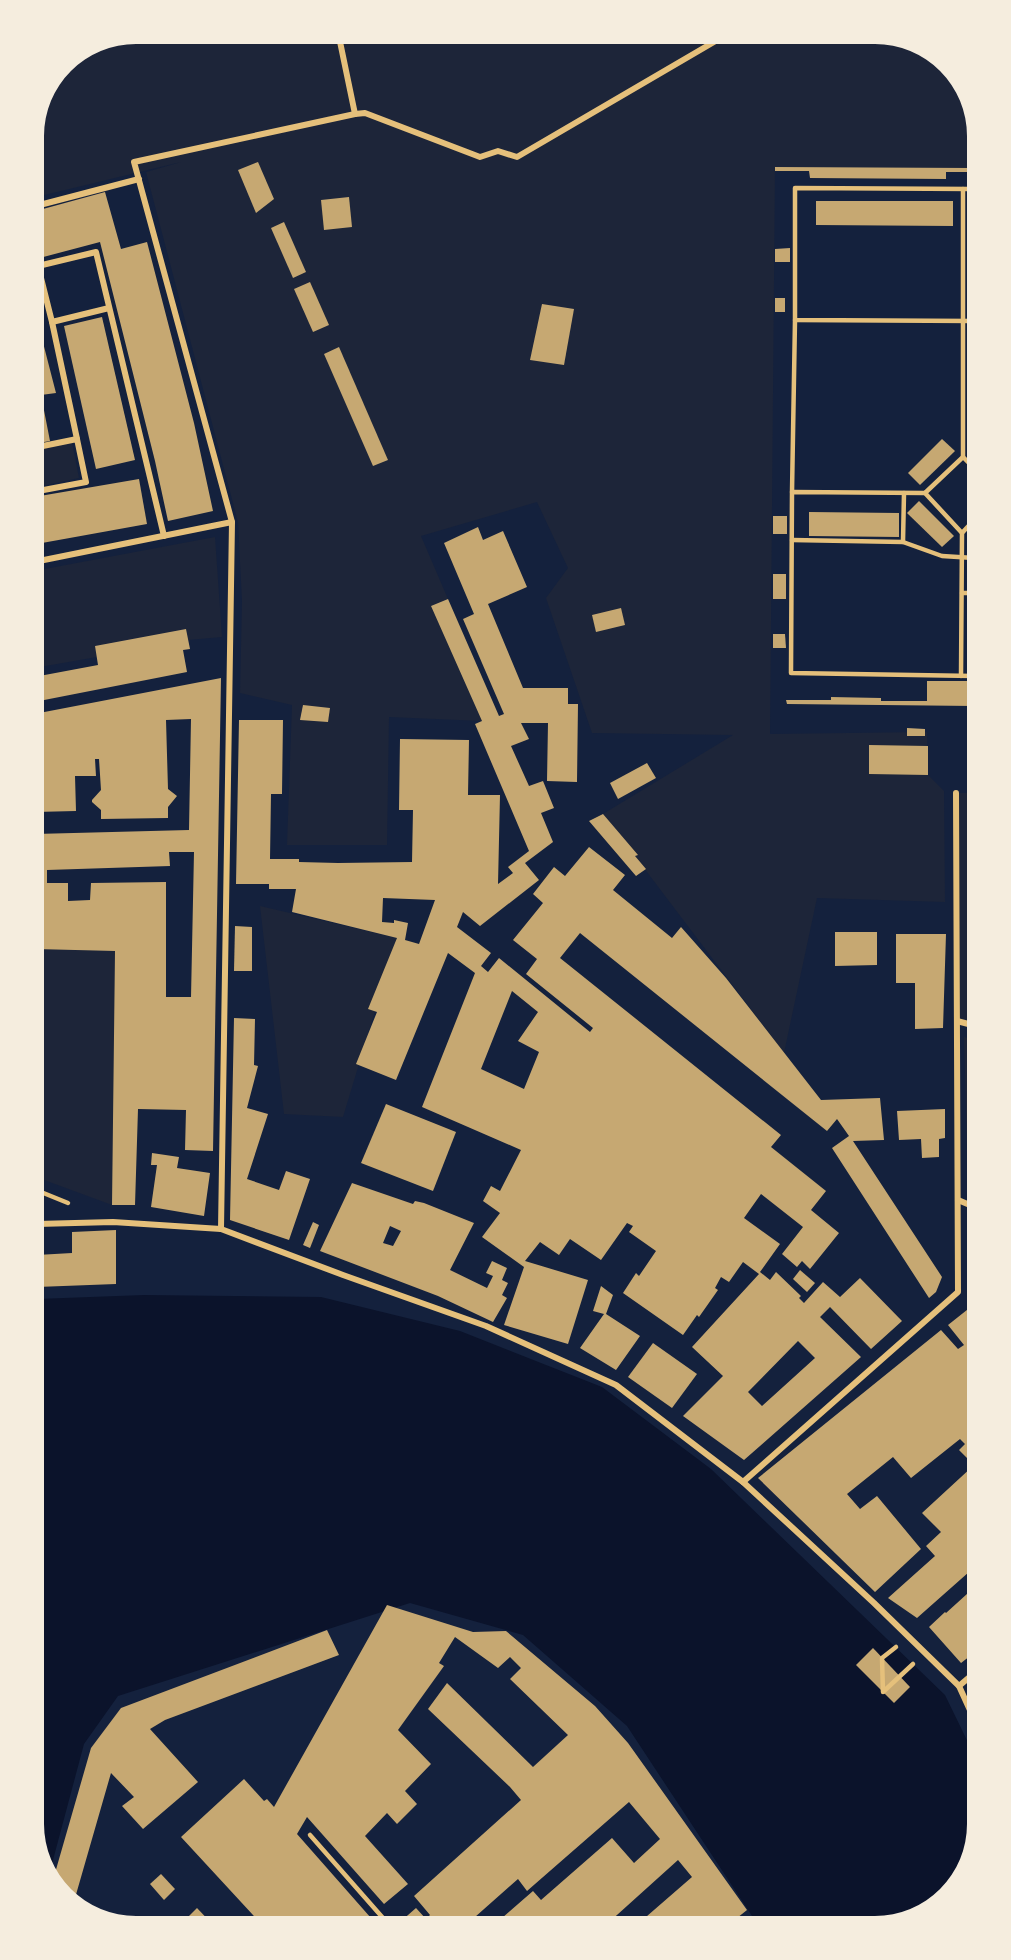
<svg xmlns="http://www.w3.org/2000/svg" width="1011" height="1960" font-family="'Roboto Condensed',sans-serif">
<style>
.green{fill:#1d2539}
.water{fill:#0b132b}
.building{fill:#c6a872;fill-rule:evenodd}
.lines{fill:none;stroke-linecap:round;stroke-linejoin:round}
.path{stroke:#e5c07b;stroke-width:4.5}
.pedestrian{stroke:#e5c07b;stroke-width:6}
</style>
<rect width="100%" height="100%" fill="#14213d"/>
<g class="green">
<polygon points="136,32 882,32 938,53 972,96 972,168 775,168 770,734 927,732 928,775 944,791 945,902 817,898 784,1053 603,814 733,735 592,733 546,598 568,568 537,502 421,536 448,599 431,606 482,721 389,717 387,845 287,845 292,705 240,693 242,601 238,522 146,172 181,162 32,198 32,130 62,62"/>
<polygon points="72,442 79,478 33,488 33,451"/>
<polygon points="215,537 222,637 188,640 186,629 95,646 97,657 34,668 34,571"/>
<polygon points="956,793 975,793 976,1026 957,1021"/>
<polygon points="260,906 397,938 343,1117 284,1114"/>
<polygon points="35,949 115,951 112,1205 36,1177"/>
<polygon points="964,1037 976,1040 977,1191 968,1188"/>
</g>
<polygon class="water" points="144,1295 321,1297 460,1331 602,1387 711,1469 945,1695 979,1765 979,1824 962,1882 915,1921 756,1922 627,1726 523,1635 410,1603 118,1696 84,1744 49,1875 39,1864 37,1299"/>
<g class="building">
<polygon points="258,162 274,199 256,213 238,170"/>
<polygon points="775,167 972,168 972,172 946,172 946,179 810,178 809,171 775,171"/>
<polygon points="105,192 121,249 147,242 194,423 213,511 168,521 155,461 100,242 32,260 32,212"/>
<polygon points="349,197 352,227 324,230 321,200"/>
<polygon points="816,201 953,201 953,226 816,225"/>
<polygon points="284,222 306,272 293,278 271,228"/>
<polygon points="790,248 790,262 775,262 775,249"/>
<polygon points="310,282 329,325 313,332 294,289"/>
<rect x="775" y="298" width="10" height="14"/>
<polygon points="32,300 56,393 41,395 50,441 33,444"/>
<polygon points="542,304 574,309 564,365 530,360"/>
<polygon points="102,317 135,460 96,469 64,326"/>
<polygon points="339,347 388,460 373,466 324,354"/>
<polygon points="942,439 955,451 920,485 908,473"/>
<polygon points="139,479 147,524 42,543 34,497"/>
<polygon points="919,501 954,536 942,547 907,513"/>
<polygon points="809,512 899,513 899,537 809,536"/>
<rect x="773" y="516" width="14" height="18"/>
<path d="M478,527L483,540L503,531L527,587L488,604L523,688H568V704H578L577,782L547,781L548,723H521L529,739L511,746L529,786L543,781L554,808L541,813L553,842L525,863L539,880L480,926L463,912L457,927L491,953L481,966L488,972L499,958L590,1032L593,1028L526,974L537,959L513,940L543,903L533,894L554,867L565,876L589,847L625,875L613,890L672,938L681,927L726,978L821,1100L880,1098L884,1140L853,1141L942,1277L936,1292L929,1298L832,1148L849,1136L837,1119L827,1131L580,933L560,958L781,1135L771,1147L826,1191L811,1210L839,1233L810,1269L802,1261L797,1267L782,1254L803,1227L761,1194L744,1218L780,1244L760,1272L770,1280L776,1272L801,1296L799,1298L804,1303L823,1282L840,1297L860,1278L902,1321L871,1349L830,1307L820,1317L861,1357L744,1460L683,1416L723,1376L692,1347L759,1274L743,1262L729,1282L721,1277L715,1288L718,1290L699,1317L697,1315L683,1335L623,1293L636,1273L639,1276L656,1251L629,1232L633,1226L627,1223L601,1260L570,1239L559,1255L540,1242L525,1261L588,1280L568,1344L504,1325L524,1267L482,1237L500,1213L483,1201L491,1186L500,1191L521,1150L422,1107L475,973L448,953L396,1080L356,1064L377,1012L368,1009L397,938L292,912L296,889H269V884H236L239,720H283L282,794H271L270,859H299V862L338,863L412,862L413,810H399L400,739L469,740L468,795H500L498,884L513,873L508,867L529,851L475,724L482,721L431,606L448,599L499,716L504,714L463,619L474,614L444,543ZM383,898L435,900L419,944L405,940L408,923L394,920V923L382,922ZM512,991L538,1012L518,1041L539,1052L524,1089L481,1069ZM798,1341L815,1358L762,1406L748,1392Z"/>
<rect x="773" y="574" width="13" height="25"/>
<polygon points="621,608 625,625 596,632 592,615"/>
<polygon points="186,629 190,649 183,650 187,672 34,702 34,677 98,665 95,646"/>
<polygon points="773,634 785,634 786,648 773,648"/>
<path d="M221,678L213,1151L185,1150L186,1110L138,1109L135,1205H112L115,951L35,949V834L189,830L191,719L166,720L168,789L177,796L168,807V818L101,819V810L92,802V800L101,790L99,759H95L96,776H75L76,811L35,812L34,714ZM169,852H194L191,997H166V882L91,883L90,900L68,901V883H47V870L170,866Z"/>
<polygon points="927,681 974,681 974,706 787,704 786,700 831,700 831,697 881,698 881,701 927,701"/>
<polygon points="303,705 330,708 328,722 300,720"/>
<polygon points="907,728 925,729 925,736 907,736"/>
<polygon points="869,745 928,746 928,775 869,774"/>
<polygon points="647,763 656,778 618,799 610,783"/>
<polygon points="603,814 638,855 635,856 646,869 636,876 589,821"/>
<polygon points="235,926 252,927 252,971 234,971"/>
<polygon points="835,932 877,932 877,965 835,966"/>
<polygon points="896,934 946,934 943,1028 915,1029 915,983 896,983"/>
<polygon points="234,1018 255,1019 254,1065 258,1066 247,1108 268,1114 247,1179 279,1190 286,1171 310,1179 289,1240 230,1220"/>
<polygon points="386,1104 456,1132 433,1191 361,1163"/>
<polygon points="945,1109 945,1138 939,1139 939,1157 922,1158 921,1139 899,1140 897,1111"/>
<polygon points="152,1153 179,1157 177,1168 210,1173 204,1216 151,1207 157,1165 151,1165"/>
<path d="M352,1183L413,1204L415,1201L424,1203L474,1223L450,1270L487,1288L493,1276L486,1273L492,1261L507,1268L502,1280L508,1283L502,1295L507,1298L493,1322L438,1296L320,1251ZM390,1226L401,1231L393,1246L383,1243Z"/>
<polygon points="313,1222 319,1225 310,1248 303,1245"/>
<polygon points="116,1230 116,1284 37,1287 37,1255 72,1253 72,1232"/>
<polygon points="800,1270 815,1283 807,1292 793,1279"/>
<polygon points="601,1286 613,1295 606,1314 640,1336 616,1370 580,1348 604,1314 593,1311"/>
<polygon points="977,1302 978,1457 971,1462 959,1450 965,1444 960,1439 911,1478 893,1457 847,1494 860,1509 877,1496 921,1549 875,1592 758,1478 941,1330 958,1349 964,1345 948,1325"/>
<polygon points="653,1343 697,1374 672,1408 628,1377"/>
<polygon points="973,1466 978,1471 978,1543 968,1552 978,1564 917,1618 888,1598 935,1556 926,1546 941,1532 922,1513"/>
<polygon points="978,1584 979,1649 961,1663 929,1627 945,1612 946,1613"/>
<polygon points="387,1605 473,1632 506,1631 595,1706 628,1743 747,1910 732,1922 639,1923 692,1877 678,1860 607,1924 494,1925 533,1891 541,1900 612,1838 634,1863 660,1839 629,1802 527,1891 518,1879 466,1925 403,1926 400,1922 416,1908 426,1919 430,1915 414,1896 521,1800 510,1787 428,1709 447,1683 533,1767 568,1735 510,1679 521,1668 510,1657 498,1668 455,1637 439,1663 444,1666 398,1730 431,1764 405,1791 417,1804 397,1824 387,1813 365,1836 408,1884 384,1904 307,1817 297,1834 378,1926 312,1927 307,1921 302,1927 264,1927 181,1837 244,1779 264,1801 267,1799 274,1807"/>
<polygon points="327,1630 339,1655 165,1720 150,1729 198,1782 143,1829 122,1806 134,1797 111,1773 73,1905 53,1880 91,1748 121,1708"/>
<polygon points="873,1648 910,1687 894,1703 856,1665"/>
<polygon points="161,1874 175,1889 164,1900 150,1884"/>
<polygon points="197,1908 215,1927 177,1928"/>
</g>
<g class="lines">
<g class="path">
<polyline points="963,189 963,457"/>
<polyline points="972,189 795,188 795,320 973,321"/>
<polyline points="973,467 963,457 925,493 792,492 791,673 974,676"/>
<polyline points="792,492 795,320"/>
<polyline points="925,493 962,533"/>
<polyline points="792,540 903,542 942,556 974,558"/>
<polyline points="903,542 904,493"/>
<polyline points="962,593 974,593"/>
<polyline points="961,676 962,533 974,520"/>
<polyline points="36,1190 68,1203"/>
<polyline points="884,1691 913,1664"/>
<polyline points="883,1692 882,1658 896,1647"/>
<polyline points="310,1835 390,1926"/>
</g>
<g class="pedestrian">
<polyline points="338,32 355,114"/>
<polyline points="874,32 913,43"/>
<polyline points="32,207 139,179"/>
<polyline points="109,308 52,322 38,266 96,252 164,536"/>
<polyline points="52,322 77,439"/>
<polyline points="33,448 77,439 86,482 33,492"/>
<polyline points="34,544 38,561"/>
<polyline points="34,562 232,522"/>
<polyline points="957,1021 976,1026"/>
<polyline points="958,1200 977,1208"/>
<polyline points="37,1224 113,1222 221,1229 343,1275 486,1326 616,1385 743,1482 874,1603 959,1686 979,1730"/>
<polyline points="221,1229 232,522 134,162 355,114 365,113 480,157 498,151 517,157 731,32"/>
<polyline points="743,1482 958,1292 956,793"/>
<polyline points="959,1686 979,1669"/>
</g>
</g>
<path d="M0 0H1011V1960H0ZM136 44H875A92 92 0 0 1 967 136V1824A92 92 0 0 1 875 1916H136A92 92 0 0 1 44 1824V136A92 92 0 0 1 136 44Z" fill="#f5edde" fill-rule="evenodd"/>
</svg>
